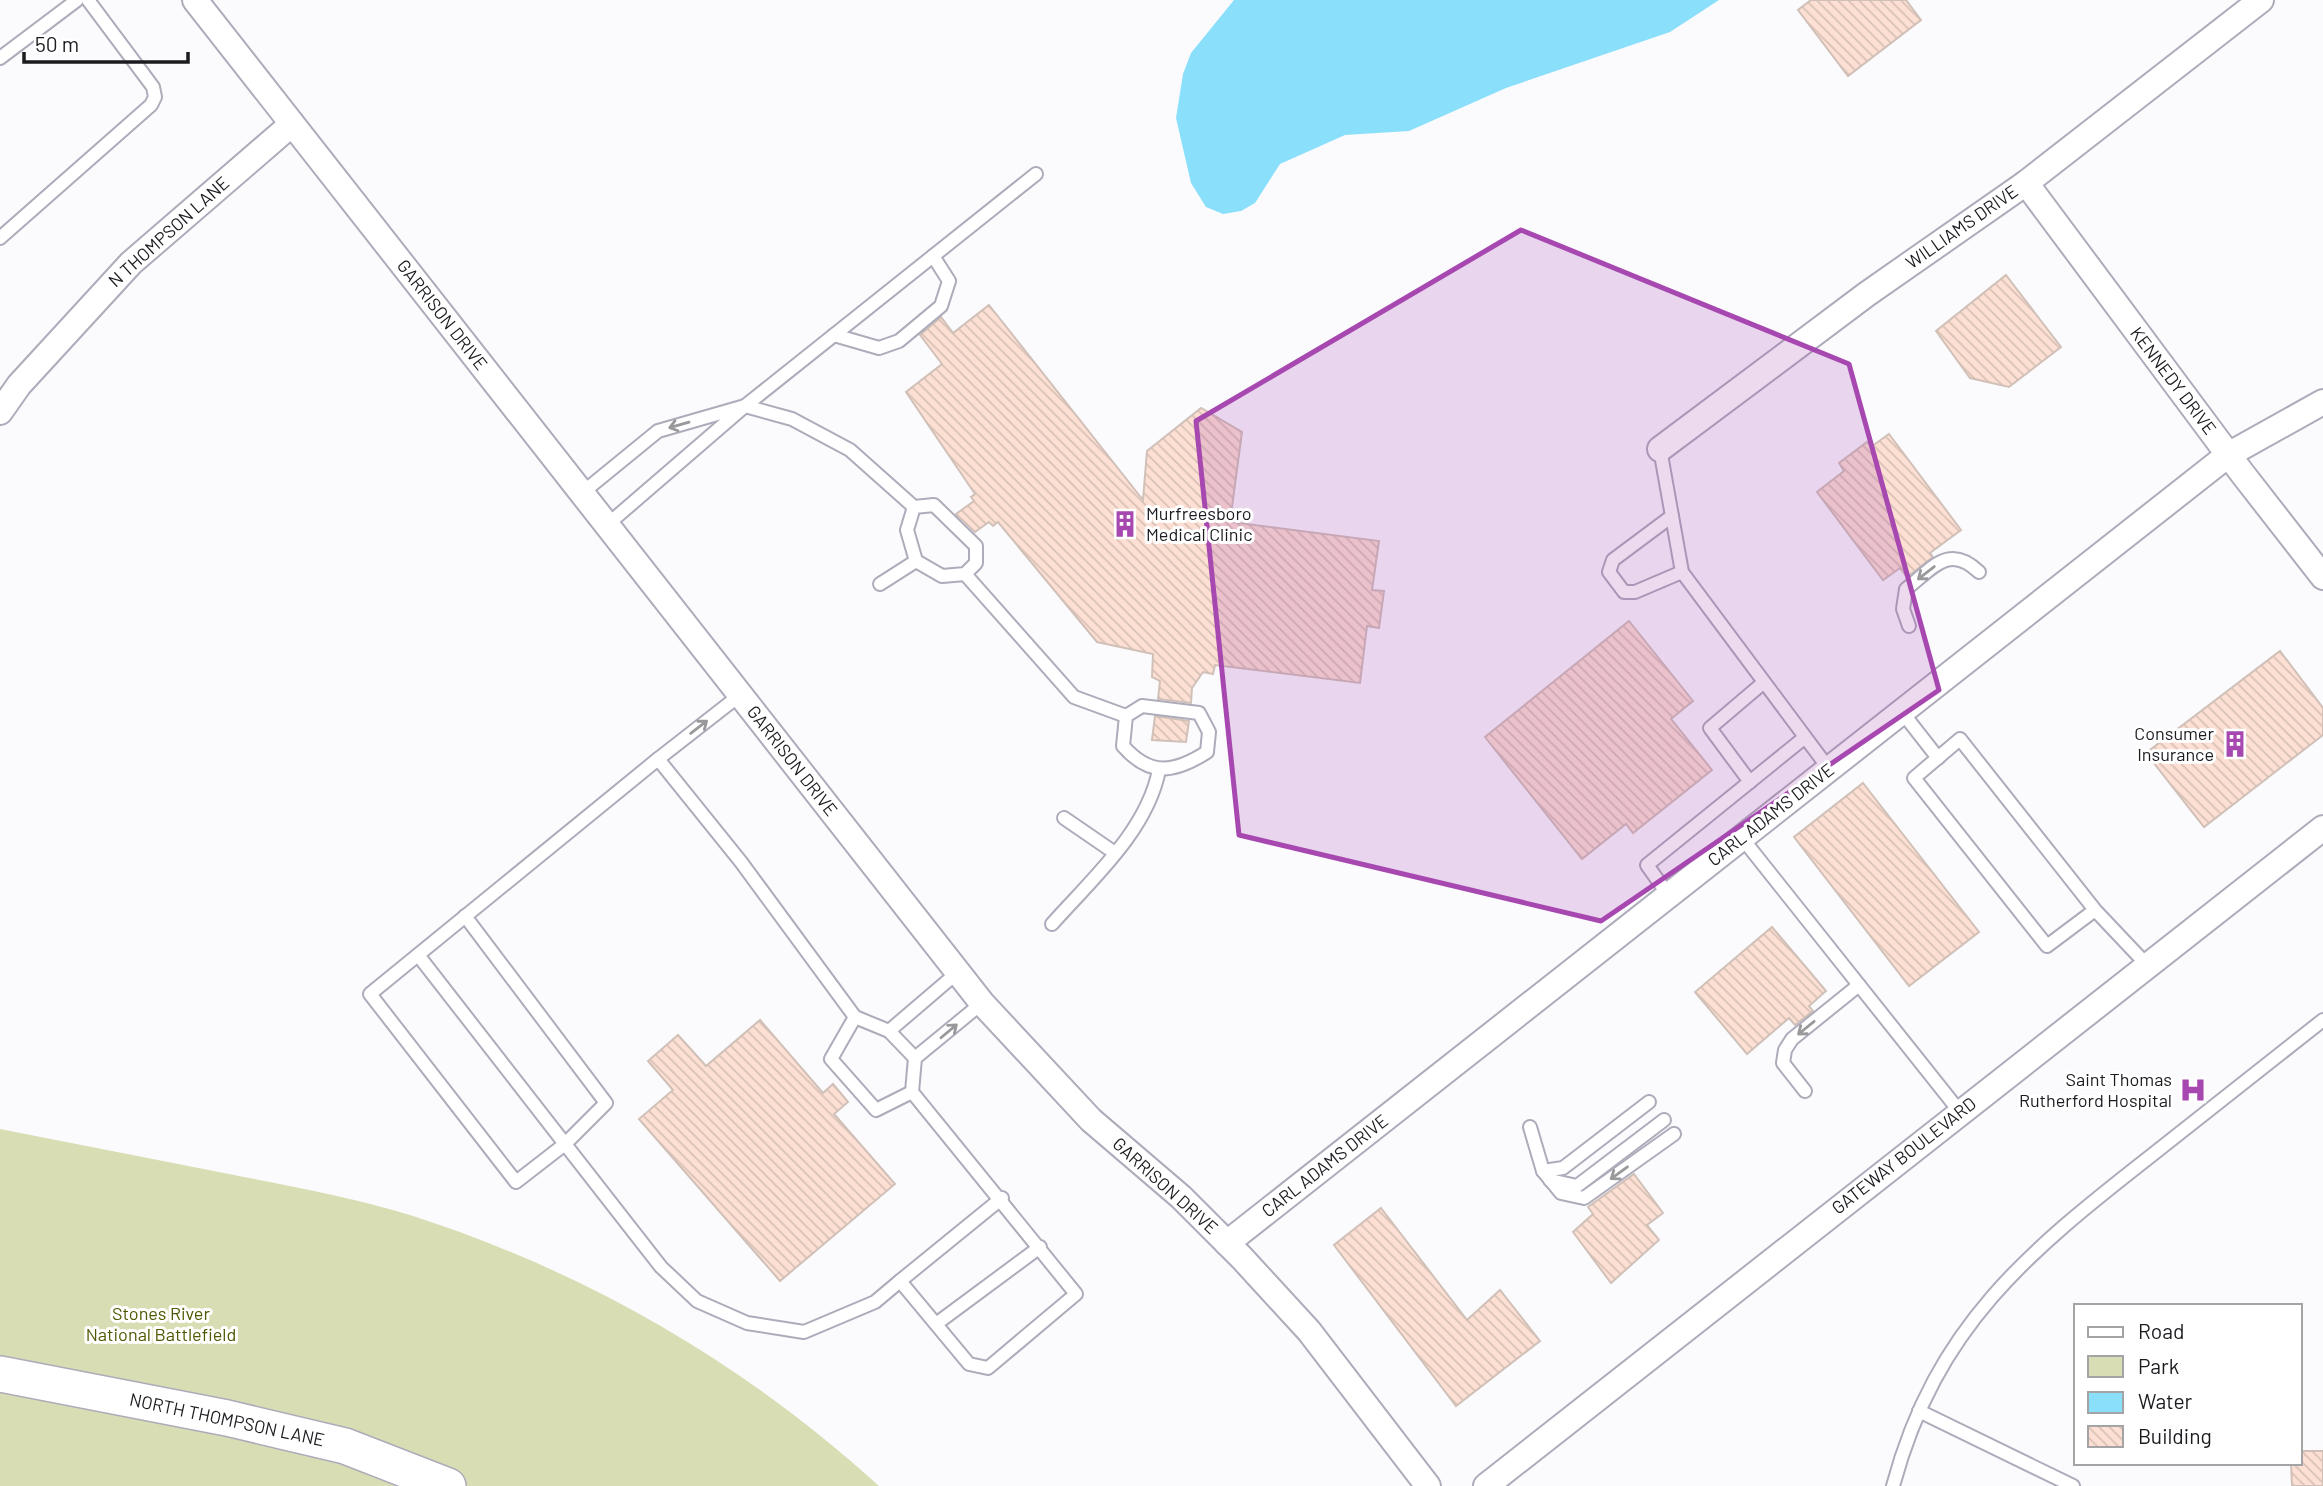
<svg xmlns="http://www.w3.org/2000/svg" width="2323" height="1486" font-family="Barlow,sans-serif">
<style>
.green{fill:#d8ddb3}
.water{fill:#8adffb}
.building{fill:url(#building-back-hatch);stroke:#d0c0b8;stroke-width:2}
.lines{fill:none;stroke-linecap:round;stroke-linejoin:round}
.lane-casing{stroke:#aeabba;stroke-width:16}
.street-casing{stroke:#aeabba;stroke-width:28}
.secondary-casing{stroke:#aeabba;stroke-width:38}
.lane{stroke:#fff;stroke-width:12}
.street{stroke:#fff;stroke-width:24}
.secondary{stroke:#fff;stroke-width:35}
.oneway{stroke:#99989b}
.marked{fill:#a748b1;fill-opacity:0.2;stroke:#a748b1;stroke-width:5;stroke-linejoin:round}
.labels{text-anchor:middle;stroke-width:6;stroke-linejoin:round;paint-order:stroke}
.street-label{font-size:18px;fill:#1c1b20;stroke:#fff}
.poi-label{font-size:18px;fill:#1c1b20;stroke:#fff;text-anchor:end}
.park-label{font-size:18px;fill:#525701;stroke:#fff}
</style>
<defs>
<pattern id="building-back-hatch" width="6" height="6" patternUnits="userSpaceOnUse" patternTransform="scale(1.75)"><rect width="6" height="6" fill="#fde0d3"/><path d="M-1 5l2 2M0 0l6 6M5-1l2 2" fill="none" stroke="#d8c0b5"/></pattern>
</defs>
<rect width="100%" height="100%" fill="#fbfbfe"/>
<path class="green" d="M0,1129C76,1144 153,1159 229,1174C289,1186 351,1197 410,1215C585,1271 744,1363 879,1486H0Z"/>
<polygon class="water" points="1234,0 1719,0 1670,32 1506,88 1409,131 1345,135 1280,164 1255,203 1241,211 1223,214 1206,207 1191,183 1176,118 1183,74 1191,53"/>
<g class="building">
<polygon points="1811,0 1906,0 1921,20 1848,76 1798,10"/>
<polygon points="2006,275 2061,347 2009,387 1970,378 1936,331"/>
<polygon points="989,305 1143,500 1147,451 1201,408 1242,432 1230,522 1379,541 1372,590 1384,591 1379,628 1367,626 1360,683 1215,665 1213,674 1203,672 1192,688 1191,703 1158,699 1160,681 1152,677 1153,654 1097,642 998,522 993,526 989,522 975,532 956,514 974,501 971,497 975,494 906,392 942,364 920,335 941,317 953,333"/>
<polygon points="1889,434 1961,530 1930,553 1933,557 1907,577 1900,568 1883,580 1817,492 1844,471 1839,463 1867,442 1871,447"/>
<polygon points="1629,621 1693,701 1671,719 1712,770 1633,833 1626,824 1582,859 1485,737"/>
<polygon points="2280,651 2323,708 2323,735 2204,827 2146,753"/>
<polygon points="1155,716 1189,721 1186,742 1152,740"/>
<polygon points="1863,783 1979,932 1909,986 1794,837"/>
<polygon points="1772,927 1826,991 1809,1006 1813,1011 1795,1025 1789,1018 1747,1054 1695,992"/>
<polygon points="760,1020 823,1093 833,1084 848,1102 834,1114 895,1184 780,1281 639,1119 673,1090 648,1061 678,1035 706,1066"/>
<polygon points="1634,1174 1663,1213 1647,1225 1659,1240 1611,1283 1573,1232 1593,1214 1588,1207"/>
<polygon points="1381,1208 1467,1320 1500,1290 1540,1341 1456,1406 1334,1245"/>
<polygon points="2300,1451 2323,1451 2323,1486 2292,1486 2291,1463 2300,1463"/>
</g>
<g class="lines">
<defs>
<g id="lane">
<polyline points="0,58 77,0"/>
<polyline points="0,238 151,105 155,97 153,87 88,0"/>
<polyline points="834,335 879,348 899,341 941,306 949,281 933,256"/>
<polyline points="1660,449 1682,572 1829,769"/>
<polyline points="582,493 658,431 745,406 792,419 850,450 914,507 934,505 976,546 976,563 965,574 942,576 916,561 907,530 914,507"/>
<polyline points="1672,516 1613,560 1609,572 1624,592 1635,592 1682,572"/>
<polyline points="607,525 745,406 1036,174"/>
<path d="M965,574L1074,697L1126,716L1142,706L1199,713L1209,732L1207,752C1174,773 1150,777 1123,746L1126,716"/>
<polyline points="880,584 916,561"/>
<path d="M1909,626L1903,609L1906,589C1933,568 1949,543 1979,572"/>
<polyline points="1902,712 1938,758"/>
<polyline points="658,759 740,695"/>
<polyline points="1750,782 1710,728 1763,683"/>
<polyline points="1064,818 1115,853"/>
<polyline points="1742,838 1960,1112"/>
<polyline points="1669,896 1647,865 1804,738"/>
<polyline points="2095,910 2047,946 1914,778 1960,739 2095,910 2147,965"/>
<path d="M1052,924C1092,879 1147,831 1159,770"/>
<polyline points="418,955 565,1144 606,1103 465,916"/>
<polyline points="958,972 889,1031 855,1017 741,862 658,759 370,994 516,1182 565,1144 661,1267 697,1301 747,1323 804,1332 875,1302 900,1281 969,1364 988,1368 1076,1294 912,1092 915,1058 982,1003"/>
<polyline points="855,1017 831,1059 876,1110 912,1092"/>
<polyline points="889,1031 915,1058"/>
<polyline points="1805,1091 1783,1063 1785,1050 1792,1039 1859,985"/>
<polyline points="1530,1127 1543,1171 1561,1193 1584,1198 1674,1134"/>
<polyline points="1543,1171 1563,1168 1649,1102"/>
<polyline points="1550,1180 1577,1186 1664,1120"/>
<polyline points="900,1281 1002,1198"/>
<polyline points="936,1324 1040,1247"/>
<polyline points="1919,1411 2073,1486"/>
<path d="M1893,1486C1936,1326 2028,1252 2152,1155C2209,1110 2266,1065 2323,1020"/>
</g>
<g id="street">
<polyline points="195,0 982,1003 1091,1120 1181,1197 1242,1258 1309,1331 1428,1486"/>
<polyline points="2026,183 2242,473 2323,577"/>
<polyline points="0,412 19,385 131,263 292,124"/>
<polyline points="1660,449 1867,294 2026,183 2261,0"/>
<polyline points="1227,1243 2228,455 2323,402"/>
<polyline points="1486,1486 2323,828"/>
</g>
<polyline id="secondary" points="0,1374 227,1418 345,1446 448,1486"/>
</defs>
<use href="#lane" class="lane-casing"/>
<use href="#street" class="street-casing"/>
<use href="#secondary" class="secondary-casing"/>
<use href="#lane" class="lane"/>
<use href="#street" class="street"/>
<use href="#secondary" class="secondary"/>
</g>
<defs><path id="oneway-shaft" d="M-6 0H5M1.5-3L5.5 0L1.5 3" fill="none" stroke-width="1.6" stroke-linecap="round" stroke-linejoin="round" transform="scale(1.75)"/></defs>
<g class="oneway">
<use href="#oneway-shaft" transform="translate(679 425) rotate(164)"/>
<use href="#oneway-shaft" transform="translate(1926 573) rotate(142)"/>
<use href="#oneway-shaft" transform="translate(699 727) rotate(-38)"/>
<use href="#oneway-shaft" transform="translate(1806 1028) rotate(141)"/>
<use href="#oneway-shaft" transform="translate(949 1031) rotate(-40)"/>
<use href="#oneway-shaft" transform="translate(1619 1173) rotate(144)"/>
</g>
<path class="marked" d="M1521,230L1849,364L1939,690L1601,921L1239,835L1196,421Z"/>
<defs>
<symbol id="building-bare" viewBox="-9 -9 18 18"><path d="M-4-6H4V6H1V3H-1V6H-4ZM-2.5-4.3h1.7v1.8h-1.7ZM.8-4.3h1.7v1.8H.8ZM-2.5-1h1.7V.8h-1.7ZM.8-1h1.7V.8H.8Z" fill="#a748b1" stroke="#fff" stroke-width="2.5" paint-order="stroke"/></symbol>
<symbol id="hospital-bare" viewBox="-9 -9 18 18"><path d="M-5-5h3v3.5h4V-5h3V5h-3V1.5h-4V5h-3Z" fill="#a748b1" stroke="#fff" stroke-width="2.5" paint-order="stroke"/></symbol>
</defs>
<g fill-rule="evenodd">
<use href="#building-bare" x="1106" y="505" width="38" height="38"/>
<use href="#building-bare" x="2216" y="725" width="38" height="38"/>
<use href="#hospital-bare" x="2174" y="1071" width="38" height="38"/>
</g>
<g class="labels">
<g class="street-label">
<text transform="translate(1962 227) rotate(-35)" y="6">WILLIAMS DRIVE</text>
<text transform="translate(169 232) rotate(-42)" y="6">N THOMPSON LANE</text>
<text transform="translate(442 315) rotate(52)" y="6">GARRISON DRIVE</text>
<text transform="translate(2173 381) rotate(53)" y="6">KENNEDY DRIVE</text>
<text transform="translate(792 761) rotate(52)" y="6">GARRISON DRIVE</text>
<text transform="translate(1771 815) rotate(-38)" y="6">CARL ADAMS DRIVE</text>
<text transform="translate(1904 1156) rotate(-38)" y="6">GATEWAY BOULEVARD</text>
<text transform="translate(1325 1166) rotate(-38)" y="6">CARL ADAMS DRIVE</text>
<text transform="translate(1165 1186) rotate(42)" y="6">GARRISON DRIVE</text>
<text transform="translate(227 1420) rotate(12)" y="6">NORTH THOMPSON LANE</text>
</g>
<g class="poi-label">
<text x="1146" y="520" text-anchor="start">Murfreesboro<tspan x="1146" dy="21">Medical Clinic</tspan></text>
<text x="2214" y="740">Consumer<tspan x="2214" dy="21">Insurance</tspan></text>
<text x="2172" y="1086">Saint Thomas<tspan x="2172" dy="21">Rutherford Hospital</tspan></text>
</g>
<g class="park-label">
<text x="161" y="1320">Stones River<tspan x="161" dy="21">National Battlefield</tspan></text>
</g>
</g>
<rect x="2074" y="1304" width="228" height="161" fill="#ffffff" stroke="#a4a4a6" stroke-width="2"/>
<rect x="2088" y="1327" width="35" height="10" fill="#ffffff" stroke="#a4a4a6" stroke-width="2"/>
<text x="2138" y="1339" font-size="21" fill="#1c1b20">Road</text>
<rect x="2088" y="1356" width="35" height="21" fill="#d8ddb3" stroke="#a4a4a6" stroke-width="2"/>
<text x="2138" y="1374" font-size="21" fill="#1c1b20">Park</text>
<rect x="2088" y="1392" width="35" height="21" fill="#8adffb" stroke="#a4a4a6" stroke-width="2"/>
<text x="2138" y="1409" font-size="21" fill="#1c1b20">Water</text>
<rect x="2088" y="1426" width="35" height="21" fill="url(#building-back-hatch)" stroke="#a4a4a6" stroke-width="2"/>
<text x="2138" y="1444" font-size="21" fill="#1c1b20">Building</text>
<path d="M24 52v10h164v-10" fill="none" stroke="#1c1b20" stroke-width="3.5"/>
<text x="35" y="52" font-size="21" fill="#1c1b20" stroke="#ffffff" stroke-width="5" paint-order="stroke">50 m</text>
</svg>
